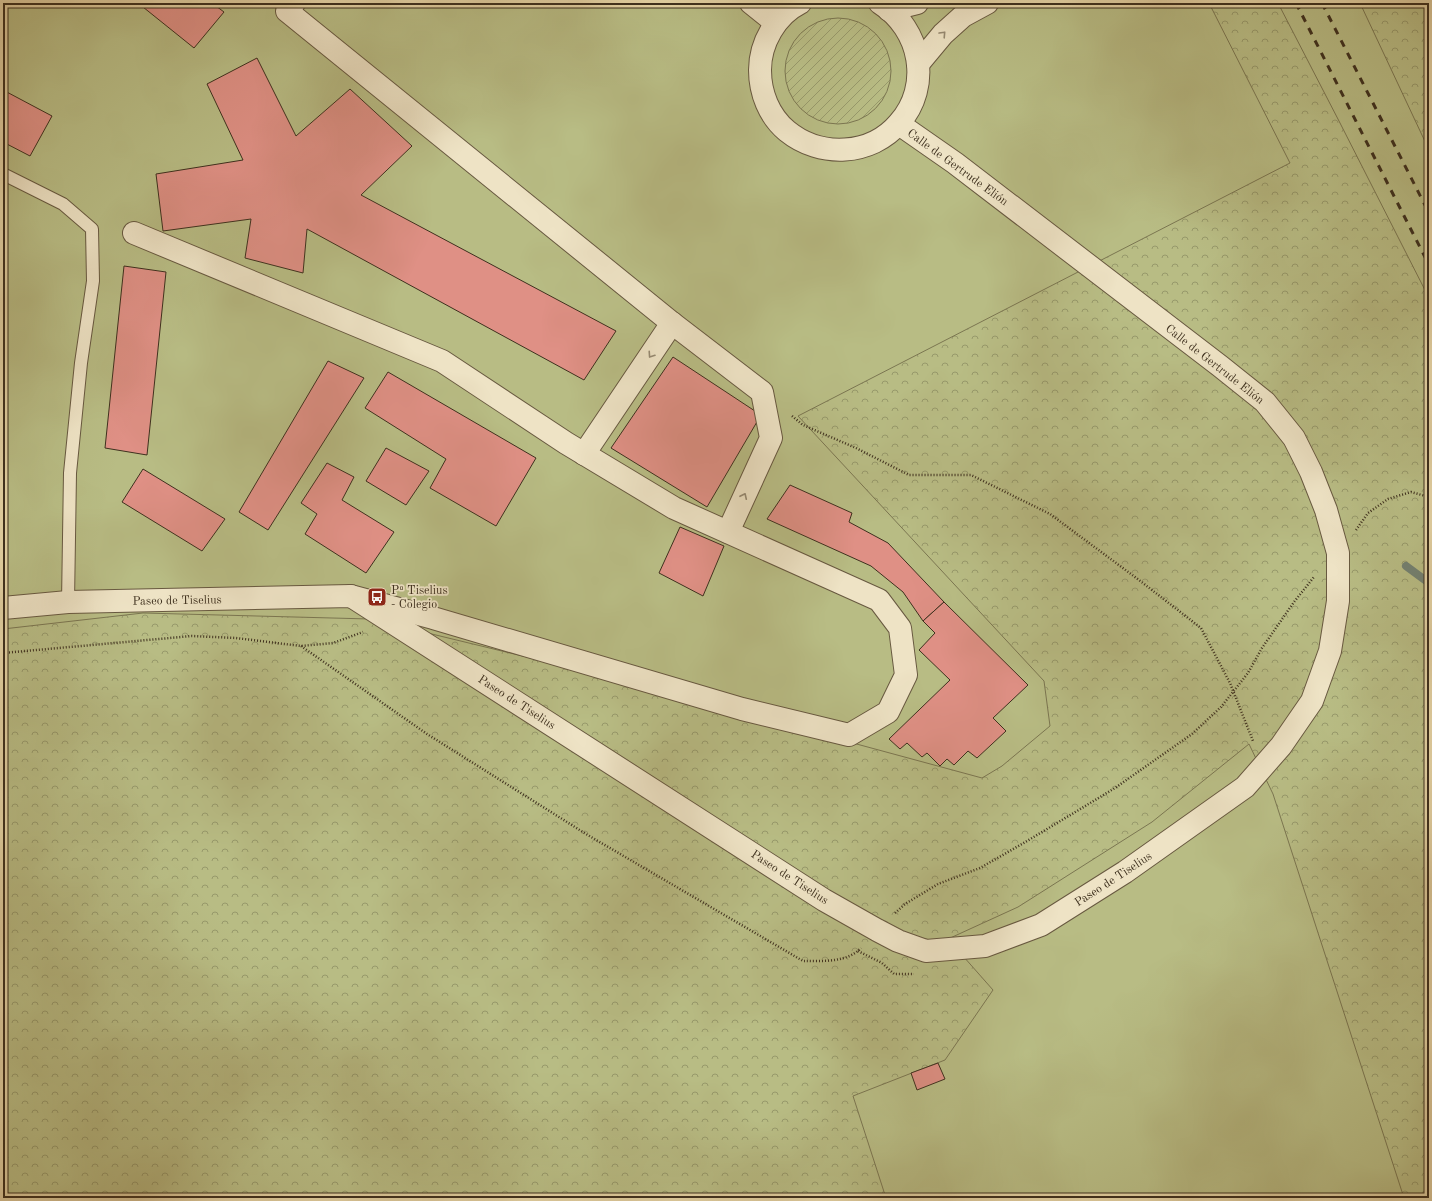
<svg xmlns="http://www.w3.org/2000/svg" width="1432" height="1201" font-family="'Old Standard TT',serif">
<style>
.grass{fill:#b8bc84;stroke:#7b7651}
.forest{fill:url(#forest-crowns);stroke:#7b7651}
.garden{fill:url(#garden-furrows);stroke:#7b7651}
.lines{fill:none;stroke-linecap:round;stroke-linejoin:round}
.stream{stroke:#738273;stroke-width:8}
.building{fill:#df9085;stroke:#3e301e}
.lane-casing{stroke:#685940;stroke-width:14}
.street-casing{stroke:#685940;stroke-width:24}
.path{stroke:#3e301e;stroke-width:2.5;stroke-dasharray:1 2;stroke-linecap:butt}
.lane{stroke:#eee3c5;stroke-width:12}
.street{stroke:#eee3c5;stroke-width:22}
.rail{stroke:#3e301e;stroke-width:3;stroke-dasharray:7 7;stroke-linecap:butt}
.oneway{stroke:#968a72}
.labels{text-anchor:middle;stroke-width:3.5;stroke-linejoin:round;paint-order:stroke}
.street-label{font-size:12px;fill:#3e301e;stroke:#eee3c5}
.poi-label{font-size:12px;fill:#3e301e;stroke:#eee3c5;text-anchor:start}
</style>
<defs>
<pattern id="forest-crowns" width="20" height="18" patternUnits="userSpaceOnUse"><rect width="20" height="18" fill="#b8bc84"/><path d="M2 6a3 3 0 1 1 6 0M12 15a3 3 0 1 1 6 0" fill="none" stroke="#97996b"/></pattern>
<pattern id="garden-furrows" width="10" height="10" patternUnits="userSpaceOnUse"><rect width="10" height="10" fill="#b8bc84"/><path d="M-1 1l2-2M0 10L10 0M9 11l2-2" fill="none" stroke="#97996b"/></pattern>
</defs>
<rect width="100%" height="100%" fill="#e5d4a6"/>
<filter id="stains"><feTurbulence type="fractalNoise" baseFrequency=".005" numOctaves="4"/><feColorMatrix values="0 0 0 0 .2 0 0 0 0 .09 0 0 0 0 .02 0 0 0 .5 -.17"/></filter>
<radialGradient id="worn" r=".72"><stop offset=".6" stop-color="#630" stop-opacity="0"/><stop offset="1" stop-color="#630" stop-opacity=".3"/></radialGradient>
<rect class="grass" x="3" y="3" width="1426" height="1195"/>
<g class="forest">
<polygon points="1209,3 1278,3 1340,123 1429,298 1429,1198 1404,1198 1273,794 1249,744 1152,822 1018,907 948,939 993,990 945,1060 853,1096 886,1198 3,1198 3,629 143,613 370,619 613,678 982,778 1002,766 1050,726 1044,681 798,416 1290,163"/>
<polygon points="1360,3 1429,3 1429,150"/>
</g>
<circle class="garden" cx="838" cy="71" r="53"/>
<g class="lines">
<polyline class="stream" points="1406,566 1429,583"/>
</g>
<g class="building">
<polygon points="138,3 212,3 224,12 194,48"/>
<polygon points="257,58 296,136 350,89 412,146 361,195 616,331 584,380 307,229 303,273 245,258 251,219 163,231 156,174 243,160 207,84"/>
<polygon points="3,90 52,116 30,156 3,142"/>
<polygon points="124,266 166,272 147,455 105,448"/>
<polygon points="673,357 761,415 707,507 611,448"/>
<polygon points="328,361 364,378 268,530 239,512"/>
<polygon points="388,372 536,458 496,526 430,488 446,459 365,408"/>
<polygon points="386,448 429,471 406,505 366,481"/>
<polygon points="327,463 354,477 342,500 394,532 366,573 305,534 317,514 301,503"/>
<polygon points="143,469 225,519 202,551 122,502"/>
<polygon points="790,485 852,513 849,522 888,543 944,602 923,621 903,592 871,566 767,519"/>
<polygon points="680,527 724,546 703,596 659,573"/>
<polygon points="944,602 1028,685 993,718 1006,731 977,758 968,751 954,765 947,759 940,766 927,753 922,757 907,743 900,749 889,739 950,680 919,650 935,633 923,621"/>
<polygon points="938,1063 945,1079 917,1090 911,1073"/>
</g>
<g class="lines">
<defs>
<polyline id="lane" points="3,174 63,204 92,229 93,281 81,363 70,473 68,602"/>
<g id="street">
<polyline points="294,3 287,11 672,323 762,392 771,438 728,532"/>
<polyline points="751,3 776,23"/>
<path d="M800,3C776,15 760,43 760,70C760,93 769,116 787,131C820,158 871,156 899,123C932,86 921,29 880,3"/>
<polyline points="889,10 917,3"/>
<polyline points="918,64 943,34 963,16 987,3"/>
<polyline points="584,454 672,323"/>
<polyline points="351,596 824,900 877,930 898,941 926,951 985,946 1041,925 1125,872 1245,787 1281,746 1312,701 1330,651 1338,601 1338,553 1326,510 1311,472 1294,438 1265,402 1220,366 955,163 899,124"/>
<polyline points="3,608 68,602 351,596 433,618 742,709 849,735 888,712 906,675 900,628 879,600 674,508 566,443 442,361 134,233"/>
</g>
</defs>
<use href="#lane" class="lane-casing"/>
<use href="#street" class="street-casing"/>
<g class="path">
<polyline points="792,416 803,425 856,448 909,475 971,475 1050,514 1139,580 1201,628 1230,683 1253,741"/>
<polyline points="1356,530 1368,513 1388,499 1411,492 1429,497"/>
<path d="M301,646L427,734L586,834L803,961C821,961 847,963 861,948"/>
<polyline points="3,653 192,636 236,638 301,646 333,643 363,632"/>
<polyline points="895,913 905,904 938,884 980,868 1022,844 1072,814 1115,788 1192,734 1221,707 1233,692 1248,673 1262,648 1294,602 1314,577"/>
<polyline points="858,951 882,963 894,974 914,974"/>
</g>
<use href="#lane" class="lane"/>
<use href="#street" class="street"/>
<g class="rail">
<polyline points="1296,3 1429,265"/>
<polyline points="1322,3 1429,213"/>
</g>
</g>
<defs><path id="oneway-chevron" d="M-2-3.5L2.5 0L-2 3.5" fill="none" stroke-width="1.6" stroke-linecap="round" stroke-linejoin="round"/></defs>
<g class="oneway">
<use href="#oneway-chevron" transform="translate(943 34) rotate(-47)"/>
<use href="#oneway-chevron" transform="translate(651 355) rotate(124)"/>
<use href="#oneway-chevron" transform="translate(744 496) rotate(-65)"/>
</g>
<defs>
<symbol id="bus-square" viewBox="-11 -11 22 22"><rect x="-9" y="-9" width="18" height="18" rx="4" fill="#8f2418" stroke="#eee3c5"/><path d="M-5-6H5V4H4V6H2V4H-2V6H-4V4H-5ZM-3.5-4V0h7V-4ZM-3.5 1.2v1.5H-2V1.2ZM2 1.2v1.5H3.5V1.2Z" fill="#fff"/></symbol>
</defs>
<g fill-rule="evenodd">
<use href="#bus-square" x="366" y="586" width="22" height="22"/>
</g>
<g class="labels">
<g class="street-label">
<text transform="translate(958 167) rotate(36)" y="4">Calle de Gertrude Elión</text>
<text transform="translate(1215 364) rotate(38)" y="4">Calle de Gertrude Elión</text>
<text transform="translate(177 600) rotate(-1)" y="4">Paseo de Tiselius</text>
<text transform="translate(517 702) rotate(33)" y="4">Paseo de Tiselius</text>
<text transform="translate(790 877) rotate(33)" y="4">Paseo de Tiselius</text>
<text transform="translate(1113 879) rotate(-33)" y="4">Paseo de Tiselius</text>
</g>
<g class="poi-label">
<text x="391" y="594">Pº Tiselius<tspan x="391" dy="14">- Colegio</tspan></text>
</g>
</g>
<rect width="1432" height="1201" fill="none" stroke="#e5d4a6" stroke-width="16"/>
<rect x="4" y="4" width="1424" height="1193" fill="none" stroke="#3e301e" stroke-width="2"/>
<rect x="8" y="8" width="1416" height="1185" fill="none" stroke="#3e301e"/>
<rect width="100%" height="100%" filter="url(#stains)"/>
<rect width="100%" height="100%" fill="url(#worn)"/>
</svg>
